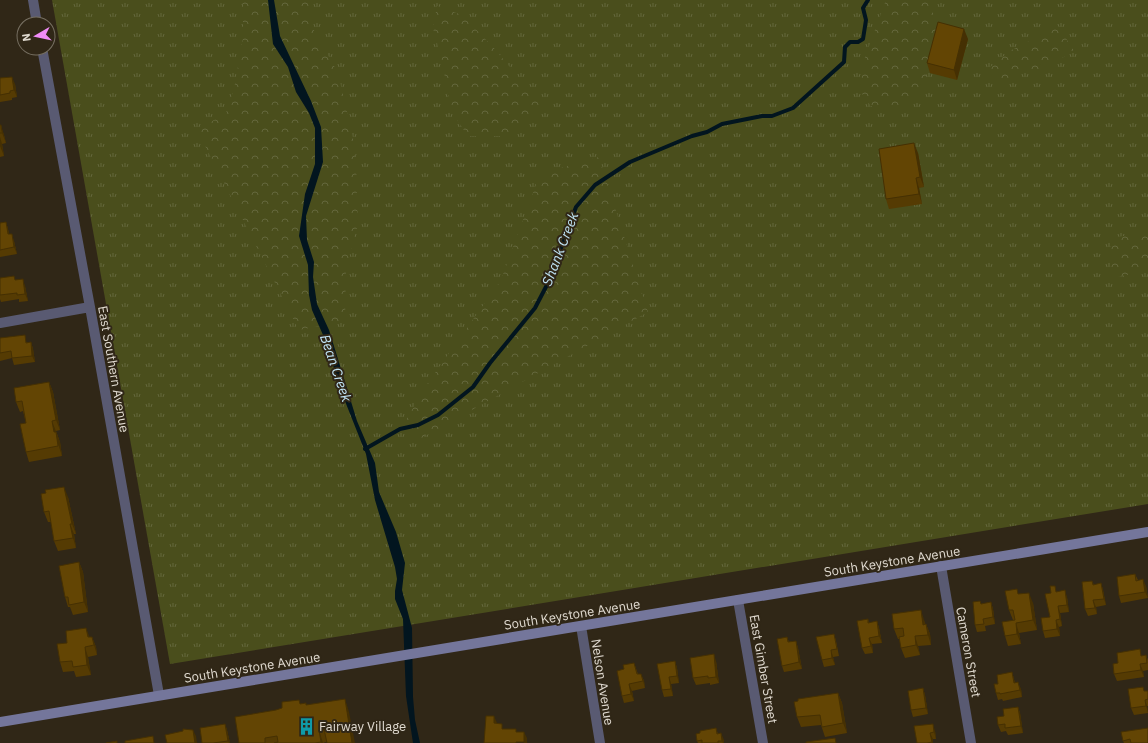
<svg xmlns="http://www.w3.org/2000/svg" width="1148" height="743" viewBox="0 0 1148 743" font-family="'IBM Plex Sans',sans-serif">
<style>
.grass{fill:url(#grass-tufts)}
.forest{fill:url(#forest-crowns)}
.water{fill:#02151f}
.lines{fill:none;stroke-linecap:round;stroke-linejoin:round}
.stream{stroke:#02151f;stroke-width:4}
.street{stroke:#595a72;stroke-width:10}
.secondary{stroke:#74769b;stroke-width:10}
.wall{fill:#553b03}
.shaded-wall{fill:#453003}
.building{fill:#634504;stroke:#453003}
.labels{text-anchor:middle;stroke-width:4;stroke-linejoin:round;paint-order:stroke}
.street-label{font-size:13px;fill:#e0dad0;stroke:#302717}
.poi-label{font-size:13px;fill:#e0dad0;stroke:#302717;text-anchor:start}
.water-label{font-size:14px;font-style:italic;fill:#c0e4f6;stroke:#302717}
</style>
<defs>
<pattern id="grass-tufts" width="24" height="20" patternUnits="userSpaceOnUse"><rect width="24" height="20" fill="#4a4e1c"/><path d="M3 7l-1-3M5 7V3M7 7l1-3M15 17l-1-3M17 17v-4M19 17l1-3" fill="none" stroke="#64673c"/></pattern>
<pattern id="forest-crowns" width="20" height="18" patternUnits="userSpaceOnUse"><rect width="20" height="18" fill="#4a4e1c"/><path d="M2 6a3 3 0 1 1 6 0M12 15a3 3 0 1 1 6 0" fill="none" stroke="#64673c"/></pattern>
</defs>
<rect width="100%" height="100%" fill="#302717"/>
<!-- grass -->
<path class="grass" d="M52 0H1148V504L170 664Z"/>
<!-- forest -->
<path class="forest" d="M239 0H308L312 27 338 73 355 147 358 224 346 268 345 321 299 330 197 130 226 113 234 89 243 38V5Z
M886 0H926L941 28 925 79 916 96 894 111 871 106 860 91 864 60Z
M437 6 462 15 493 47 540 103 525 126 503 136H468L451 111 442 61 433 28Z
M1058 26 1074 51 1046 67 1000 80 985 71 1010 51Z
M599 157 648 312 416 441 405 422 425 387 501 280 540 174Z
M1148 232V270L1110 279 1111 238Z"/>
<!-- water -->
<path class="water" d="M268 0H274L280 36 311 101 321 127 323 162 306 216 307 240 314 262 313 277 317 304 329 330 357 421 375 463 379 492 396 532 405 563 402 590 412 628 413 697 415 720 420 743H413L406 696 403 619 395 599V591L397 579 395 567 375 500 366 454 339 386 327 344 312 310 309 295 308 265 299 236 305 194 315 164V128L309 113 296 92 288 67 273 44Z"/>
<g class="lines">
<!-- stream -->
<path class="stream" d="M365 449 400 429 418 425 438 415 473 387 490 363 535 308 549 281 576 207 595 185 630 162 692 136 707 132 722 124 762 116H772L793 108 844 62 845 47 850 42H858L863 39 866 20 863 8 868 0"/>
<!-- street -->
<path class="street" d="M33 0 37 24
M42 48 90 307 159 695
M0 323 90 307
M941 566 971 743
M738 600 763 743
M581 626 600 743"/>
<!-- secondary -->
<path class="secondary" d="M0 722 1148 532"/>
</g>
<!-- wall -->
<path class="wall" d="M968 39 957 80 930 73 927 63Z
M0 78 15 84 17 97 12 98V100L0 102Z
M0 125 4 135 6 143 2 144 4 156 0 157Z
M918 153 924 187 919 188 922 204 889 209 886 199Z
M6 222 8 229 9 234 14 241 17 254 0 257V223Z
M0 278 15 280 25 286 28 301 19 302V299L1 302 0 299Z
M0 338 27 342V343L31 342 33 349 35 362 14 365 12 358 0 361Z
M49 382 53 392 60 430 56 431 60 442 62 456 29 462 26 452V423L23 411 20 412 16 402Z
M68 497 76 534H74L76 548 58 551 54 541 51 522H48L44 512Z
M79 562 83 572 88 612 73 615 70 607H68L65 597Z
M1135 574 1138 580 1146 586 1148 598 1121 603 1119 596Z
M1092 581 1094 585 1101 583 1103 590 1106 605 1096 607 1097 614 1088 616 1085 609Z
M1057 592 1067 597 1069 612 1060 613 1062 626 1059 627 1060 636 1045 638 1043 631 1050 617 1051 593Z
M1019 594 1033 603 1037 630 1019 633 1021 644 1008 646 1005 636 1013 620 1009 610Z
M991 602 993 609 995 624 985 626 986 631 977 632 975 625 981 604Z
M868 619 869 623 877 621 879 628 882 643 872 644 873 653 865 654 862 648Z
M924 620 925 624H926L930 634 931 645 918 646 920 655 905 658 901 648 900 639H898L894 629Z
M834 634 836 641 839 656 833 657 835 665 824 667 822 660Z
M92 637 96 647 97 655 88 657 91 675 76 677 74 671 63 672 60 662 67 643Z
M787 637 789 642 796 641 798 648 802 669 784 672 782 666Z
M1146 655 1148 660V670L1143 671 1144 677 1117 681 1114 674 1118 663Z
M675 661 677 668 679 683 671 684 673 696 664 697 662 690Z
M716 661 719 683 710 685V683L696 685 693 678Z
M634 663 638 674H641L644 681 645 688 632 691 634 701 624 703 622 696 624 669Z
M1012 672 1015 683 1021 689 1022 697 1003 701 1002 699 998 700 996 693 998 684Z
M923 688 925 695 928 714 913 717 911 710Z
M1145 691H1148V706H1147L1148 713 1134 715 1131 708Z
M838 693 842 703 847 733 825 737 821 725 801 727 797 717Z
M299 700 300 704 307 705 349 712 326 742 323 743H239L282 708Z
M1018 707 1020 713 1023 733 1008 735 1006 731 1001 732 998 725 1004 716Z
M225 724 227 730 230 743H202Z
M914 726 935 731 936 739H933V743H917Z
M716 728 718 734 721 733 724 743H698L697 741 700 733Z
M1148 728V743H1124L1123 741Z"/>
<!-- shaded-wall -->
<path class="shaded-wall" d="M964 29 968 39 957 80 954 70Z
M12 77 15 84 17 97 14 90Z
M1 125 4 135 6 143 2 133Z
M0 137 2 144 4 156 0 146Z
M914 143 918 153 924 187 920 177Z
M916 178 919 188 922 204 919 194Z
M6 222 8 229 10 241 8 234Z
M12 234 14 241 17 254 14 247Z
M23 279 25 286 28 301 25 294Z
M31 342 33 349 35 362 32 356Z
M49 382 53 392 60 430 56 420Z
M52 421 60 442 62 456 54 432Z
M64 487 68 497 76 534 72 524Z
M70 524 74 534 76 548 73 538Z
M79 562 83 572 88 612 84 602Z
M1143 579 1146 586 1148 598 1145 592Z
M1101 583 1103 590 1106 605 1104 599Z
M1065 590 1067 597 1069 612 1067 605Z
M1029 593 1033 603 1037 630 1033 620Z
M1093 600 1096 607 1097 614 1095 608Z
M991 602 993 609 995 624 993 617Z
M1058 606 1060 613 1062 626 1060 619Z
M921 610 924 620 927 635 923 625Z
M1056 620 1059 627 1060 636 1057 629Z
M877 621 879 628 882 643 879 636Z
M1016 623 1019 633 1021 644 1017 634Z
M926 624 930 634 931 645 928 635Z
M86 628 90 638 92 647 88 637Z
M915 636 918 646 920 655 916 645Z
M92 637 96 647 97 655 94 645Z
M869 638 872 644 873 653 871 646Z
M796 641 798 648 802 669 799 662Z
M85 647 88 657 91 675 87 665Z
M831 650 833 657 835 665 832 658Z
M714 654 716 661 719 683 716 677Z
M675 661 677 668 679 683 677 676Z
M1140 664 1143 671 1144 677 1141 670Z
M1012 672 1014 679 1016 690 1014 683Z
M641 674 644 681 645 688Z
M669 677 671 684 673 696 671 689Z
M1018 682 1021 689 1022 697 1020 690Z
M629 684 632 691 634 701 631 694Z
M923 688 925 695 928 714 926 708Z
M838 693 842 703 847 733 843 723Z
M345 699 349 712 355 743H352Z
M1145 700 1147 706 1148 712 1146 706Z
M1018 707 1020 713 1023 733 1021 726Z
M494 716 497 723V730L494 723Z
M225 724 227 730 230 743H229L228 741Z
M933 724 935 731 936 739 934 732Z
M193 730 196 736 197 743H195Z
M319 730 323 743H321V742Z
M524 732 527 738V743H524Z
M721 733 724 740V743H723L722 741Z
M930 733 933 739V743H932Z"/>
<!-- building -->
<path class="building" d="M938 22 964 29 954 70 927 63Z
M12 77 14 90 10 91V93L0 95V78Z
M0 125H1L2 133H0Z
M914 143 920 177 916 178 919 194 886 199 879 149Z
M6 222 8 234H12L14 247 0 250V223Z
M14 276 15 280 23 279 25 294 17 295V293L0 295V278Z
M25 335 26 343 31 342 32 356 12 358 11 351 0 353V338Z
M49 382 56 420 52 421 54 432H56L58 446 26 452 20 424 26 423 22 401 16 402 14 388Z
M64 487 72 524H70L73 538 54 541 49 511 44 512 41 494 46 493 45 490Z
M79 562 84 602 69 605 68 597H65L59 566Z
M1135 574 1136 581 1143 579 1145 592 1119 596 1117 577Z
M1092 581 1093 585 1101 583 1104 599 1093 600 1095 608 1085 609 1082 582Z
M1050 586H1055L1056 592 1065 590 1067 605 1058 606 1060 619 1056 620 1057 629 1043 631 1041 618 1050 617 1045 594 1051 593Z
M1017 589 1018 594 1029 593 1033 620 1016 623 1017 634 1005 636 1002 622 1015 620 1013 610H1009L1005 591Z
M980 601 981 604 991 602 993 617 983 619 984 624 975 625 973 602Z
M921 610 923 625 926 624 928 635 915 636 916 645 901 648 899 637 904 636 903 628 894 629 892 614Z
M868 619V623L877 621 879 636 869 638 871 646 862 648 857 621Z
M86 628 88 637H92L94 645 85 647 87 665 73 667 72 661 60 662 57 644 67 643 66 631Z
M834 634 837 649 831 650 832 658 822 660 816 637Z
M787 637 788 642 796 641 799 662 782 666 777 639Z
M1140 649 1141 656 1146 655 1147 663 1140 664 1141 670 1114 674 1113 664 1118 663 1117 653Z
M714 654 716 677 708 678V676L693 678 690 658Z
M675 661 677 676 669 677 671 689 662 690 657 664Z
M634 663 637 674H641L643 681 629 684 631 694 622 696 617 671 624 669 623 665Z
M1012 672 1014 683 1018 682 1020 690 1000 694V693H996L994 684H998L997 675Z
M1143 687 1144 691H1148V699L1145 700 1146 706 1131 708 1128 689Z
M923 688 926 708 911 710 908 691Z
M838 693 843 723 822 727 820 715 797 717 794 702 798 701V699Z
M345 699 352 743H327L324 729 319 730 321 742 315 743H274L278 742 277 736 265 738V743H239L235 717 276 710 282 708V702L299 700 300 704 306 703V705Z
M1018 707 1021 726 1005 728V724L998 725 997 717 1004 716 1003 709Z
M486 716H494V723L502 724V729H516V732H524V742H516V743H484Z
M225 724 228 741 213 743H202L200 728Z
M933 724 934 732 930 733 932 742 927 743H917L914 726Z
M716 728 717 734 721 733 722 741H718V743H702V740L697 741 696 734 700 733V731Z
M1148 728V743H1131L1130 739 1123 741 1121 732Z
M183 729 193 730 195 743H167L165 735 183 731Z
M153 736 154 743H125V741Z
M835 738 836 743H806V742Z
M117 741V743H106Z"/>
<!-- icons -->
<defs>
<symbol id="building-bare" viewBox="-9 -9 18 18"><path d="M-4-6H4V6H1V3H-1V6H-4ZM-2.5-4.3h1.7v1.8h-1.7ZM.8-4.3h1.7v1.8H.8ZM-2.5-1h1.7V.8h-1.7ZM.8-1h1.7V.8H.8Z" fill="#0f9aa8" stroke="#302717" stroke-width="2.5" paint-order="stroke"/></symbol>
</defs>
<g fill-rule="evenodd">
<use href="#building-bare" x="294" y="714" width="25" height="25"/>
</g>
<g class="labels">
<!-- street labels -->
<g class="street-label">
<text transform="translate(114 369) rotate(80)" y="5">East Southern Avenue</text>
<text transform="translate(892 561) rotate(-9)" y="5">South Keystone Avenue</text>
<text transform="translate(572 614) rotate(-9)" y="5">South Keystone Avenue</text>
<text transform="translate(969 652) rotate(80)" y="5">Cameron Street</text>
<text transform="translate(252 667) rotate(-9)" y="5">South Keystone Avenue</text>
<text transform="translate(764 669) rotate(80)" y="5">East Gimber Street</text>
<text transform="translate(603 682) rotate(81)" y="5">Nelson Avenue</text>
</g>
<!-- poi labels -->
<g class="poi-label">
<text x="319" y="731">Fairway Village</text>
</g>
<!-- water labels -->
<g class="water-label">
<text transform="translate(560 249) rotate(-69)" y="5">Shank Creek</text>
<text transform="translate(336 368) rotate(71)" y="5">Bean Creek</text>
</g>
</g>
<!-- north arrow -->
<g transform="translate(36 36) rotate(261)"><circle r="19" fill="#302717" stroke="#766f61"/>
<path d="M0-3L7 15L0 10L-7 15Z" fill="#f08bf6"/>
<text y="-6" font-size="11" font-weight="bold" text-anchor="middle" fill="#e0dad0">N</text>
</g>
</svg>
